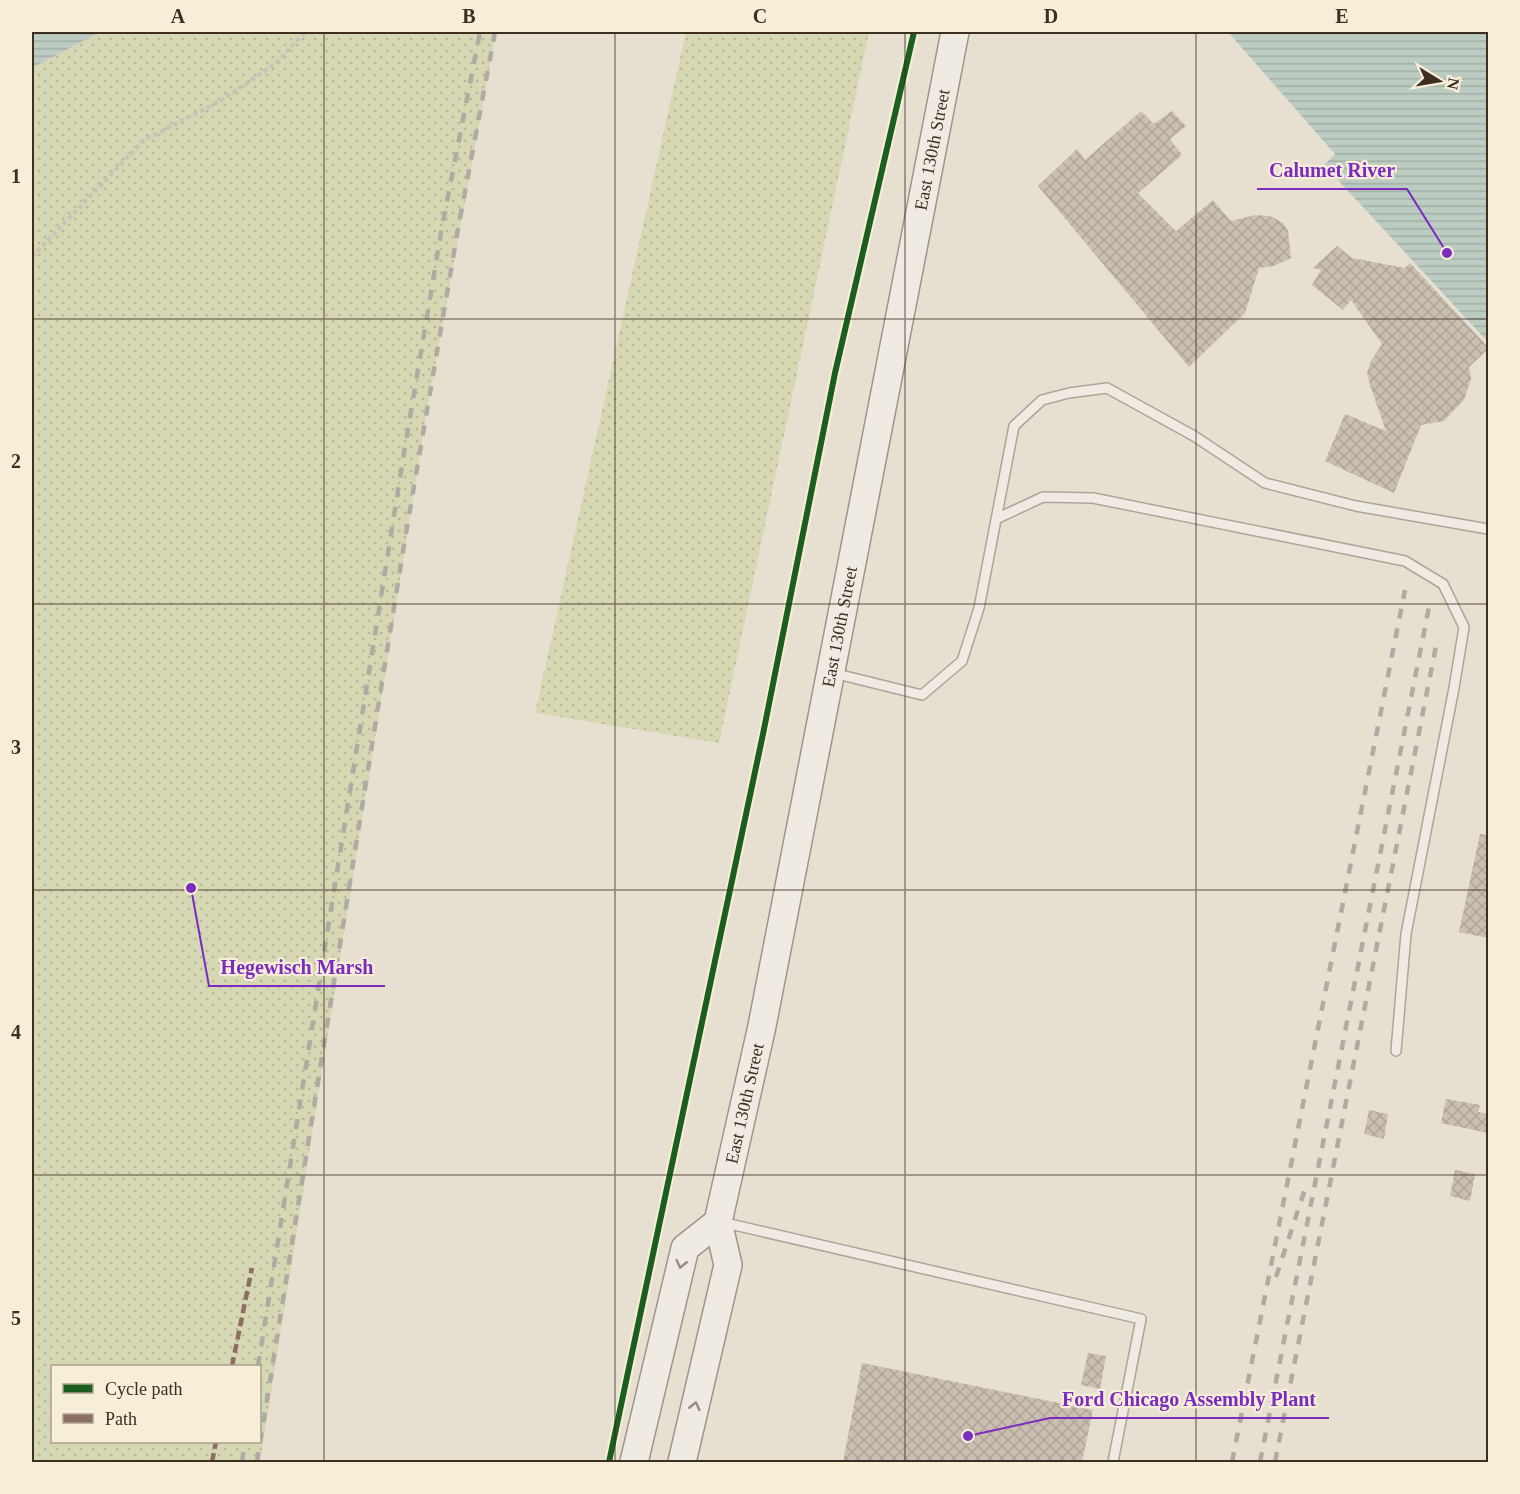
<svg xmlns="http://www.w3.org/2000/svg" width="1520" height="1494" viewBox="0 0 1520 1494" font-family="'Times New Roman',serif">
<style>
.park{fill:url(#park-dots);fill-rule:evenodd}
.water{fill:url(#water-rules)}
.building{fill:url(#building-cross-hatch)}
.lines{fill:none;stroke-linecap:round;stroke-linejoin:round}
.service-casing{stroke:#ada599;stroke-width:12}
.secondary-casing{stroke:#9c958a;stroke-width:30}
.path{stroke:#c8c2b9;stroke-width:4;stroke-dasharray:4.5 3;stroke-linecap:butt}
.service{stroke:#efebe3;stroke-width:9}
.secondary{stroke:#efebe3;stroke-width:27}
.rail{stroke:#afaaa2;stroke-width:4.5;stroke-dasharray:10 10;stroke-linecap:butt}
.quiet{stroke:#8d6e63;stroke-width:4.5;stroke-dasharray:9 4.5;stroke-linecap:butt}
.cycleway-casing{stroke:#f7eed8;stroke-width:10}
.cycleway{stroke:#1b5e20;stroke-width:6}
.oneway{stroke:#968c82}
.grid{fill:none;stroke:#3d2e20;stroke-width:1.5;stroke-opacity:0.55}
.labels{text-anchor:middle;stroke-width:4.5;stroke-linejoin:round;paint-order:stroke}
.street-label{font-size:18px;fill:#3d2e20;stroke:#f7eed8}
.leader{fill:none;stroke:#7b2cbf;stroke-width:2}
.callout-dot{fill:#7b2cbf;stroke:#f7eed8;stroke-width:2}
.callout-label{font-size:20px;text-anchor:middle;font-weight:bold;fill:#7b2cbf;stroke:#f7eed8;stroke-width:4.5;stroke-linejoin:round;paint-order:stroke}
.neatline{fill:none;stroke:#3d2e20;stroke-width:2}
.grid-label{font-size:20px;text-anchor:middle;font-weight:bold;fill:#3d2e20}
</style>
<defs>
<pattern id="park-dots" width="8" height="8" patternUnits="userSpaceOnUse" patternTransform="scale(1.5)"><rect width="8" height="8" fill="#d6d7b3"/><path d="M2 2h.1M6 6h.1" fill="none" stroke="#b9b99a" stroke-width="1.8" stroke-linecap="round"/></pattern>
<pattern id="water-rules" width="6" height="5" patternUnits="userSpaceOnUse" patternTransform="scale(1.5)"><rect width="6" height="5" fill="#bcccc2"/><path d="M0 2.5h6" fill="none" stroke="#a2b0a6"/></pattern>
<pattern id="building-cross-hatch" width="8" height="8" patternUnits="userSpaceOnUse" patternTransform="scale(1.5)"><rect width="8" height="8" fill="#cbbfb2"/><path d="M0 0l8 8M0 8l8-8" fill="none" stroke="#afa499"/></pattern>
</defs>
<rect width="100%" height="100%" fill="#e7e0d1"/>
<!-- park -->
<path class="park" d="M100 32H496L427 410 260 1462H32V68ZM52 1366H260V1442H52Z
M686 32H869L719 743 535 713Z"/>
<!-- water -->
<path class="water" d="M32 32H100L32 68Z
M1228 32H1488V342L1324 165 1335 154Z"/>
<!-- building -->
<path class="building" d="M1141 111 1154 124 1172 111 1186 126 1170 139 1182 155 1138 193 1176 231 1213 200 1231 221 1255 215 1270 216 1283 223 1288 231 1291 258 1274 266 1259 268 1245 313 1189 367 1038 186 1077 149 1085 160Z
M1337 246 1352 258 1405 268 1410 263 1488 347V349L1469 367 1471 379 1464 400 1444 421 1421 425 1394 493 1325 461 1345 414 1386 431 1370 385 1367 373 1371 361 1382 344 1351 300 1343 310 1312 285 1321 270 1313 268Z
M1480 834 1488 835V938L1459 932Z
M1446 1099 1480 1105 1478 1112 1488 1114V1133L1441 1123Z
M1369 1110 1388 1114 1384 1139 1364 1134Z
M1455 1170 1475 1174 1470 1201 1450 1196Z
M1088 1353 1106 1356 1100 1389 1081 1385Z
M862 1363 1093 1410 1082 1462H843Z"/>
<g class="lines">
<defs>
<path id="service" d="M996 519 1043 497 1093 498 1405 561 1443 584 1464 627 1454 688 1406 934 1396 1051
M833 673 922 695 962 661 979 608 1014 426 1042 400 1069 393 1107 388 1194 436 1265 483 1356 506 1488 529
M721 1222 1141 1319 1113 1462"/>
<g id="secondary">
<path d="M634 1462 685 1248 718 1222"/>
<path id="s1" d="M682 1462 728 1265 718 1222 762 1026 955 32"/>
</g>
</defs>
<!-- service casing -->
<use href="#service" class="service-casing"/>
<!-- secondary casing -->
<use href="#secondary" class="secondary-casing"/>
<!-- path -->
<path class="path" d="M32 257 144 140 222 100 276 63 305 32"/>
<!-- service -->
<use href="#service" class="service"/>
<!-- secondary -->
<use href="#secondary" class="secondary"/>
<!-- rail -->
<path class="rail" d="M1276 1277 1307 1183
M258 1366 404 453 442 227 480 32
M242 1462 245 1442
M257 1462 405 539 458 229 495 32
M1232 1462 1405 590
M1260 1462 1429 607
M1275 1462 1436 646"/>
<!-- quiet -->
<path class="quiet" d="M232 1366 252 1268
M212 1462 216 1442"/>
<defs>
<path id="cycleway" d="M609 1462 763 734 835 373 914 32"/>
</defs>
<!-- cycleway casing -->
<use href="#cycleway" class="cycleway-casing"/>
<!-- cycleway -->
<use href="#cycleway" class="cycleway"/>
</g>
<!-- one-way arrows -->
<defs><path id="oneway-chevron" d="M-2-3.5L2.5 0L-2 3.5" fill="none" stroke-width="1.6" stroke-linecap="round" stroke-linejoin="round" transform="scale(1.5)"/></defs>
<g class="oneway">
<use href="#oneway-chevron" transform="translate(681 1264) rotate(103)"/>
<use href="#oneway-chevron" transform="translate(695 1406) rotate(-77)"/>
</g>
<!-- grid -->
<path class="grid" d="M324 32V1462M615 32V1462M905 32V1462M1196 32V1462M32 319H1488M32 604H1488M32 890H1488M32 1175H1488"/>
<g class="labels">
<!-- street labels -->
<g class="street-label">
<text dy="6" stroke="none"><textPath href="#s1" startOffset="1340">East 130th Street</textPath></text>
<text dy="6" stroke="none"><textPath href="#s1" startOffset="854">East 130th Street</textPath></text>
<text dy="6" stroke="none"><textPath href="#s1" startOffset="368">East 130th Street</textPath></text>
</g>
</g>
<!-- callouts -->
<path class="leader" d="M1447 253L1407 189H1257M191 888L209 986H385M968 1436L1050 1418H1329"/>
<g class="callout-dot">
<circle cx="1447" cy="253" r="6"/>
<circle cx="191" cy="888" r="6"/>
<circle cx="968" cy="1436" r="6"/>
</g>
<g class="callout-label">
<text x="1332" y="177">Calumet River</text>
<text x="297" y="974">Hegewisch Marsh</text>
<text x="1189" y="1406">Ford Chicago Assembly Plant</text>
</g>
<!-- border -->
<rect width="1520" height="1494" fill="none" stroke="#f7eed8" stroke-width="66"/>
<!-- legend -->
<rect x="51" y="1365" width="210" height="78" fill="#f7eed8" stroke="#ada18e" stroke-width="1.5"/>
<rect x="63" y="1384" width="30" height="9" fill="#1b5e20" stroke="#ada18e" stroke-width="1.5"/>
<text x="105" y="1395" font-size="18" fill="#3d2e20">Cycle path</text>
<rect x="63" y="1414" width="30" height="9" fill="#8d6e63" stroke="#ada18e" stroke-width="1.5"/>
<text x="105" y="1425" font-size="18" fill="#3d2e20">Path</text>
<!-- north arrow -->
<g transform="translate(1439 81) rotate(101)" stroke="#f7eed8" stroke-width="4.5" paint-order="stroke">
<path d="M0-4.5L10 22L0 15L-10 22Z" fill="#3d2e20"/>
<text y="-9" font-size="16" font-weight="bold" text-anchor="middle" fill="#3d2e20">N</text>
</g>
<rect x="33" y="33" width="1454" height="1428" class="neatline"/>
<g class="grid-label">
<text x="178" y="23">A</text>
<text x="469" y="23">B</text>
<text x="760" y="23">C</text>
<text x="1051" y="23">D</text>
<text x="1342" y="23">E</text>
<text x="16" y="183">1</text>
<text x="16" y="468">2</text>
<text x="16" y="754">3</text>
<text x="16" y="1039">4</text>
<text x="16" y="1325">5</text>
</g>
</svg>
